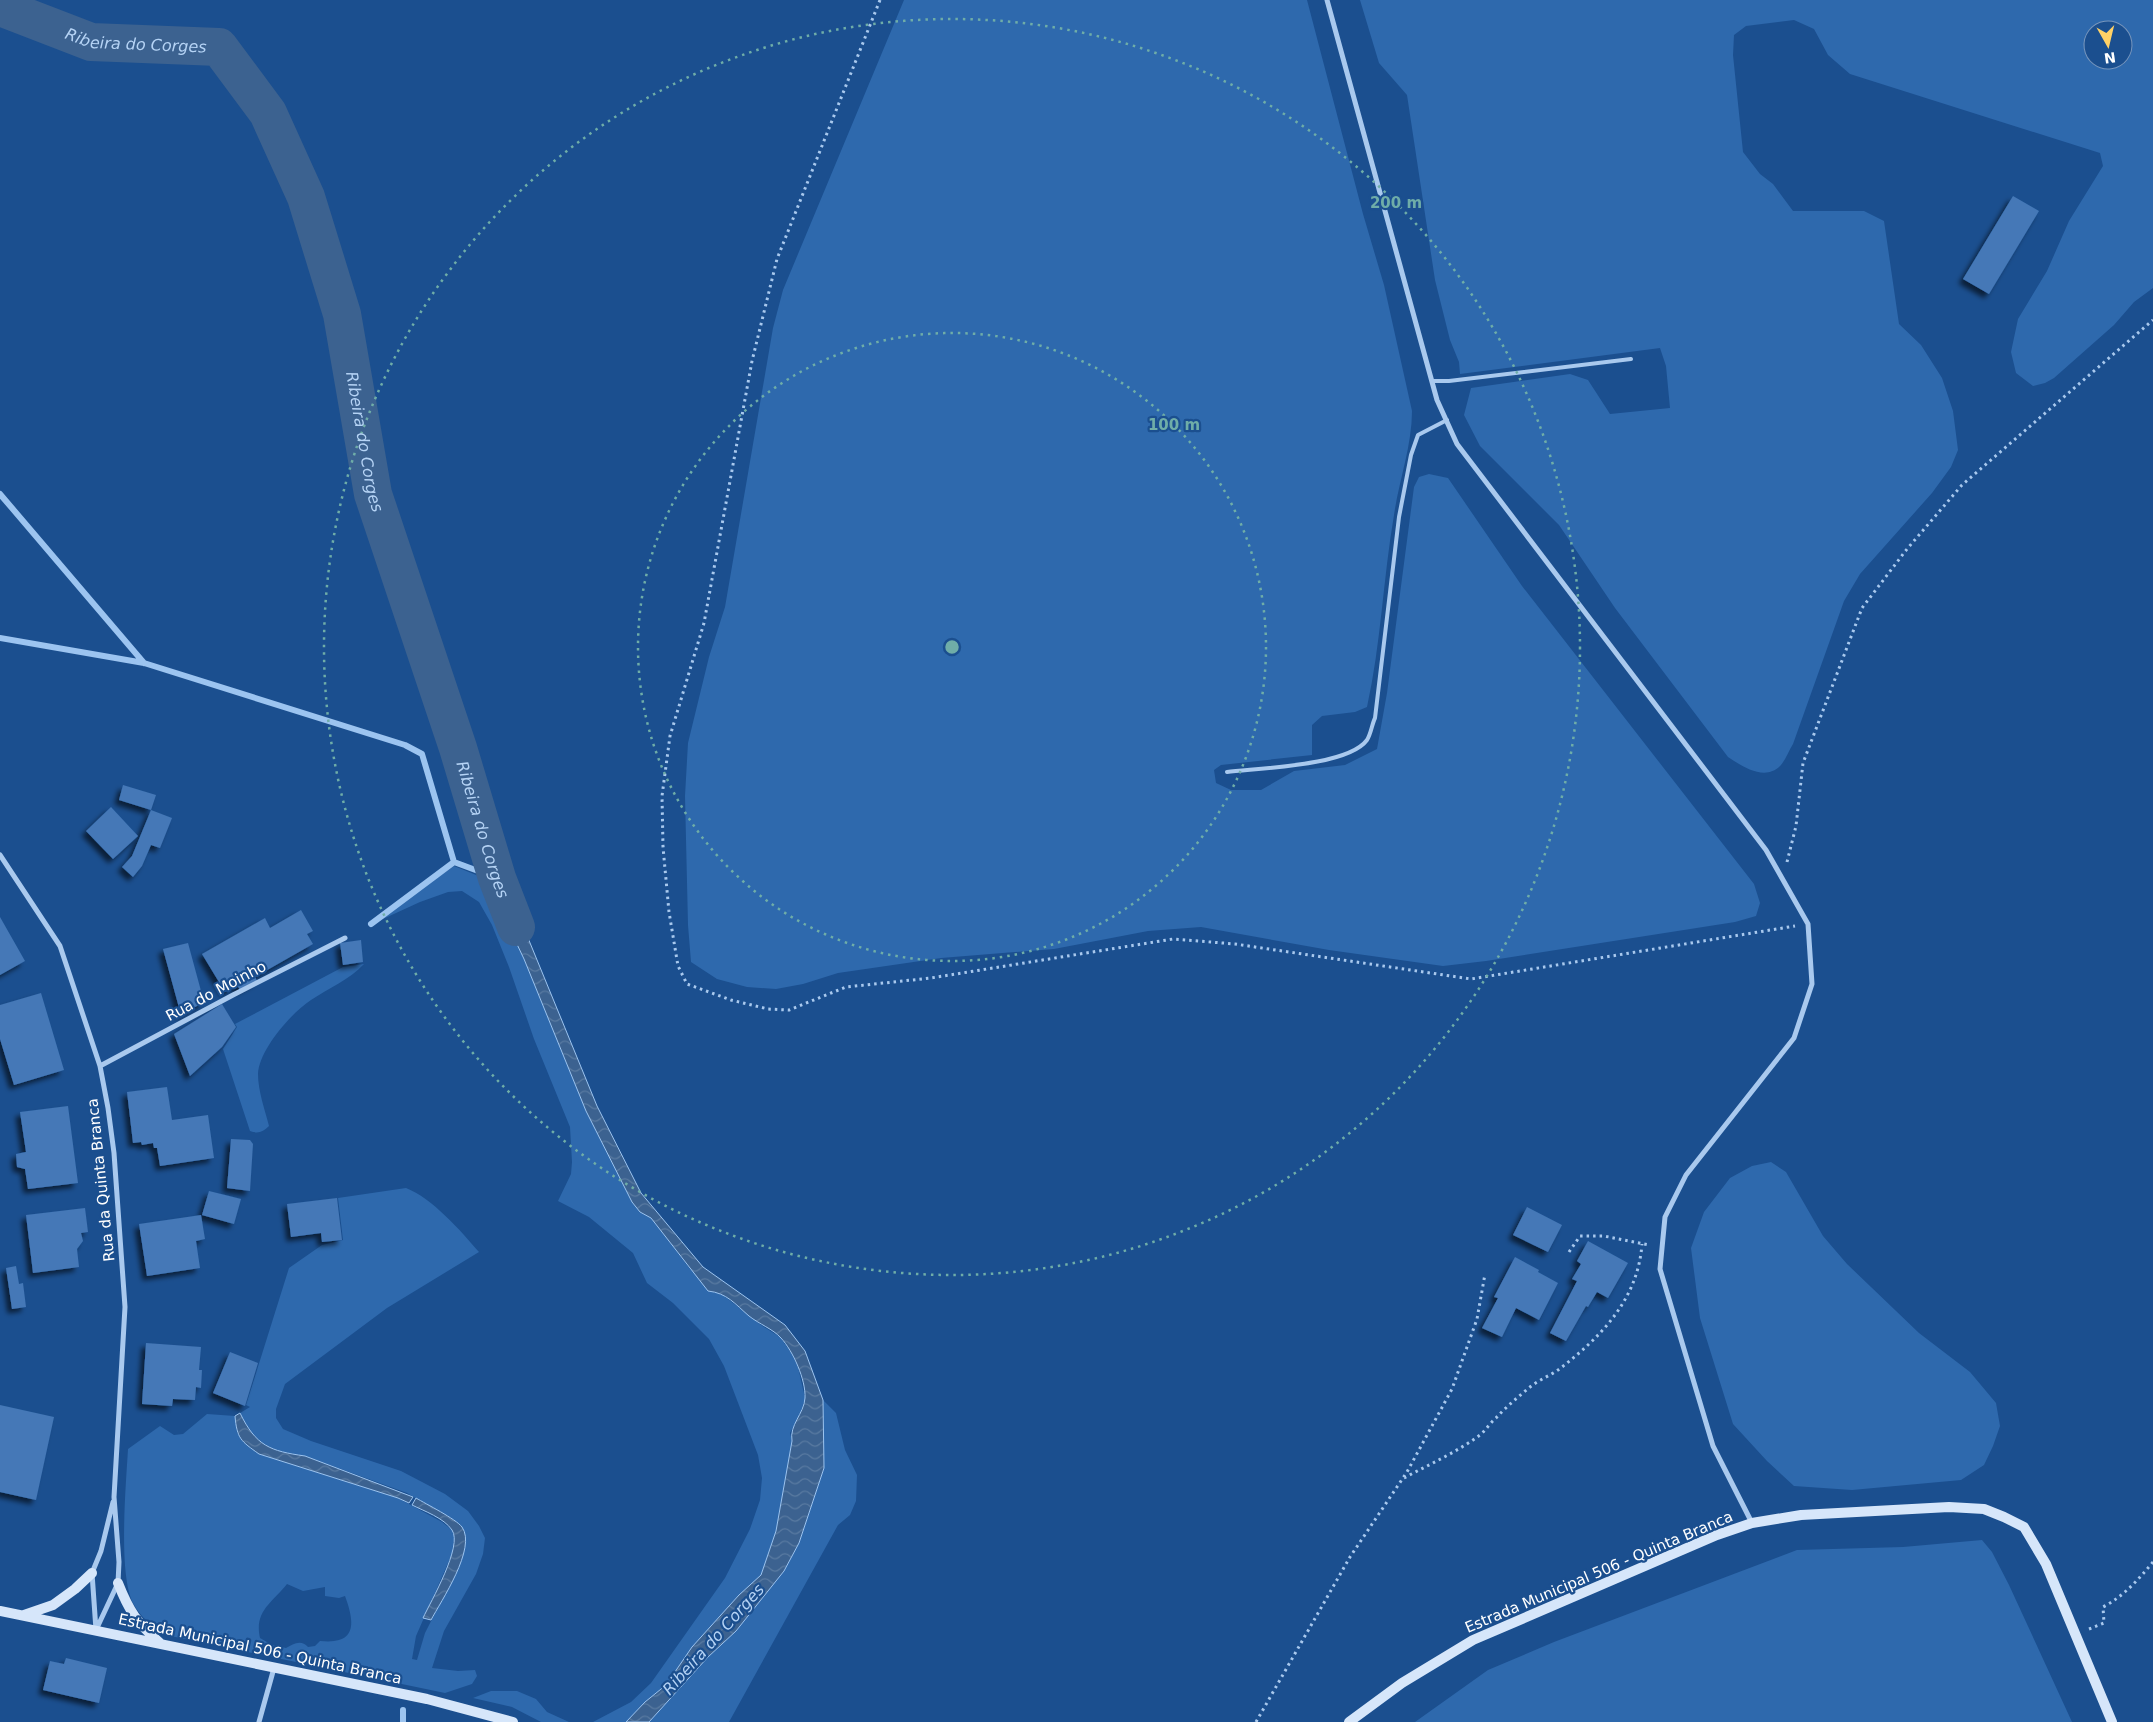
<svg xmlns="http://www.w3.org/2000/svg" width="2153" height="1722" viewBox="0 0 2153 1722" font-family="'DejaVu Sans',sans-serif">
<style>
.green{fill:#2e69ad;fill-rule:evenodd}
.water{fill:url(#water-waves);stroke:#9cc4f0}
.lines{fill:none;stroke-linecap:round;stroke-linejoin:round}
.stream{stroke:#9cc4f0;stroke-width:6}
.river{stroke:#3c6290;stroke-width:38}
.building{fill:#4478b7;filter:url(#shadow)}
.path{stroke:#a9c9ee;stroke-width:3;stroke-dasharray:2.5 4;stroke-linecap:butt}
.lane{stroke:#a9c9ee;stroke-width:4}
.street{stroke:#a9c9ee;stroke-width:5}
.secondary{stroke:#d6e6fa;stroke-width:10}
.ring{fill:none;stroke:#6fada8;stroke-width:2.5;stroke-dasharray:2.5 5}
.labels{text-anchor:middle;stroke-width:4.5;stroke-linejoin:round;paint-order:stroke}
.street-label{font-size:15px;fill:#fff;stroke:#1b4f8f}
.water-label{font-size:16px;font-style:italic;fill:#b5d3f5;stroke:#1b4f8f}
.centre{fill:#6fada8;stroke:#1b4f8f;stroke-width:2.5}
.ring-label{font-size:15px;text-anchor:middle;font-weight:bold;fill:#6fada8;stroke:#1b4f8f;stroke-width:4.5;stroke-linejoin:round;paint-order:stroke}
</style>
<defs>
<pattern id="water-waves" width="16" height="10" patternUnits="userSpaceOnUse" patternTransform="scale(1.25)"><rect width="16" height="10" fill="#3c6290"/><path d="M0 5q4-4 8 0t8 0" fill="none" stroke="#597aa1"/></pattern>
<filter id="shadow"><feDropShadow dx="-4.5" dy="4.5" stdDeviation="2.5" flood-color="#0009"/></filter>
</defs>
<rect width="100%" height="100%" fill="#1b4f8f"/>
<!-- green -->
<path class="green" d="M904 0H1307L1363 214 1384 285 1412 411C1412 446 1399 480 1394 515 1383 579 1381 644 1367 707L1355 712 1322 716 1312 725V755L1221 765 1214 770 1216 783 1231 790H1261L1294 771 1345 765 1377 749 1387 693 1414 487 1419 477 1429 474 1448 478 1522 586 1754 884 1760 903 1756 916 1735 922 1486 961 1443 966 1329 950 1201 927 1148 931 1054 949 941 958 838 973 803 984 776 989 747 987 717 979 691 962 688 925 685 796 688 743 709 657 725 607 773 328 783 290Z
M1360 0H2153V288L2134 302 2114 325 2054 378 2045 383 2033 386 2016 373 2011 352 2018 319 2047 271 2069 221 2103 166 2100 153 1850 74 1828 55 1814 29 1794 20 1746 26 1734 35 1733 55 1743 152 1760 174 1773 184 1793 211H1864L1884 221 1899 324 1921 345 1942 378 1953 411 1958 450 1951 467 1932 493 1860 574 1844 601 1793 744C1789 750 1786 759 1781 765 1766 782 1743 767 1728 757L1615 608 1559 525 1480 446 1464 415 1471 388 1570 374 1588 380 1610 414 1670 408 1666 366 1660 348 1460 374 1459 362 1450 340 1435 280 1407 95 1379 63ZM2093 30H2123V60H2093Z
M454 866 486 879 524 959 586 1111 632 1202 640 1212 651 1218 690 1269 761 1325 780 1337 790 1351 798 1367 805 1398 800 1414 790 1433 792 1441 776 1531 761 1575 739 1595 692 1647 666 1685 645 1702 626 1722H593L631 1702 651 1683 725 1578 750 1529 760 1500 762 1478 758 1455 724 1366 709 1339 673 1303 647 1283 633 1253 589 1217 558 1201 571 1174 572 1162 570 1127 534 1039 509 967 492 925 479 902 462 891 448 892 420 902 372 924Z
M364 964C349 980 329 988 311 1000 291 1013 259 1050 258 1074 258 1091 265 1110 269 1126 263 1132 258 1134 250 1131L223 1049 237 1027 235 1024 343 967Z
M1771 1162 1786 1172 1823 1236 1847 1264 1919 1333 1970 1372 1996 1403 2000 1426 1993 1446 1984 1465 1961 1480 1852 1490 1794 1486 1767 1461 1733 1424 1700 1318 1691 1248 1704 1212 1730 1178 1752 1166Z
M406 1188C432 1198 461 1231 479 1252L387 1308 285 1384 276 1409V1418L283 1429 311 1441 401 1471 445 1494 468 1511 479 1526 485 1538 483 1554 476 1574 444 1631 432 1668 458 1671 475 1670 477 1676 472 1684 445 1693 166 1635C153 1627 140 1617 133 1603 118 1573 126 1485 128 1449L160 1426 174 1435 183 1434 207 1414 235 1416 237 1433 259 1454 398 1498 442 1522 452 1530 454 1537 452 1554 416 1636 412 1659 417 1660 425 1633 461 1562V1526L407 1493 305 1456C270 1451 256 1446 240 1413L250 1407 246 1405 289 1268 322 1245 343 1240 338 1198ZM287 1584 303 1591 325 1587V1596L339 1598 345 1596C355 1623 357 1645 320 1641L315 1646 308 1647C301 1639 293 1644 286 1648L272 1645 260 1638C254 1611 272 1603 287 1584Z
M823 1400 836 1413 845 1450 857 1475 856 1501 850 1515 838 1525 729 1722H649L708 1657 736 1631 784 1571 799 1543 824 1468Z
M1982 1540 1992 1552 2009 1585 2072 1722H1415L1488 1670 1554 1642 1797 1550 1903 1547Z
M491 1691H517L536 1699 547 1712 569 1722H541L512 1707 473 1698Z"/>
<!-- water -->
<path class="water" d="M486 879 505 882 597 1106 641 1193 703 1267 785 1325 805 1351 823 1400 824 1468 799 1543 784 1571 736 1631 708 1657 649 1722H626L645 1702 666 1685 692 1647 739 1595 761 1575 776 1531 792 1441C789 1425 804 1414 805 1398 806 1380 793 1351 781 1338 773 1329 759 1324 749 1316 735 1304 727 1293 708 1291L651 1218 640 1212 632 1202 586 1111 524 959Z
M240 1413C256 1446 270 1451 305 1456L413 1497 409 1503 398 1498 259 1454C241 1441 237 1439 235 1416Z
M416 1498C426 1504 456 1519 462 1527 477 1548 441 1601 431 1620L423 1618C431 1601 463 1546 452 1530 444 1518 424 1511 412 1505Z"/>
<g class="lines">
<!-- stream -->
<path class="stream" d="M0 494 144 663
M0 638 144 663 405 745 422 754 454 862
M454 862 497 878
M371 924 454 862
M403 1710V1722"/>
<!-- river -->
<path class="river" id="s1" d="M0 7 91 42 219 47 268 113 306 197 342 314 373 494 458 748 497 878 516 927"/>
</g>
<!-- building -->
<path class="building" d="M2013 196 2039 211 1989 294 1963 279Z
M123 785 156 795 151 810 119 800Z
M111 807 138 836 113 859 86 831Z
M151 810 172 818 160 848 151 845 142 866 133 877 122 867 132 856Z
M301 910 313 931 307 934 313 944 255 977 257 981 240 990 237 985 225 992 202 954 265 918 270 928Z
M0 917 25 961 0 975Z
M361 940 363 962 343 965 340 943Z
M188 943 204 1002 181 1015 163 949Z
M41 993 64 1070 14 1085 0 1039V1005Z
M222 1004 236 1027 222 1047 190 1076 174 1034Z
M167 1087 172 1120 208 1115 214 1158 160 1166 157 1148H154L153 1143 142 1145 141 1142 133 1143 127 1092Z
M68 1106 78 1183 28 1189 25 1169 17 1167 16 1154 26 1152 20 1112Z
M231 1139 250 1140 253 1144 250 1191 227 1188Z
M209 1191 241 1199 234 1224 202 1215Z
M337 1198 342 1240 322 1242 321 1233 291 1237 287 1204Z
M1527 1207 1562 1225 1548 1252 1513 1235Z
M85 1208 88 1232 81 1233 83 1241 77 1249 79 1267 33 1273 26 1215Z
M201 1215 205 1239 196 1241 200 1268 147 1276 139 1224Z
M1588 1241 1628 1263 1608 1298 1597 1292 1588 1307 1586 1306 1566 1341 1550 1333 1577 1281 1572 1279 1581 1264 1577 1261Z
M1515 1257 1539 1270 1538 1272 1558 1283 1539 1320 1516 1308 1502 1337 1482 1328 1498 1298 1494 1297Z
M16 1266 19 1284 23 1283 26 1307 12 1309 6 1268Z
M146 1343 201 1347 199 1370H202L201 1388 196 1387 195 1400 173 1399 172 1406 142 1404Z
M230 1352 258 1363 245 1406 213 1393Z
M0 1405 54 1417 36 1500 0 1492Z
M66 1658 107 1668 99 1703 43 1690 50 1661 64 1664Z"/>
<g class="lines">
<!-- path -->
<path class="path" d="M880 0 777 259 752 361 704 623 670 736 662 796 663 847 669 912 678 966 687 984 731 1000 768 1009 789 1010 846 987 931 978 1173 939 1235 944 1471 979 1795 926
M1787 862 1796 826 1803 763 1862 608 1907 549 1962 485 2153 320
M1569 1252 1580 1236H1604L1649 1245
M1404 1478C1430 1464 1457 1452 1480 1435 1486 1430 1490 1423 1496 1418 1506 1407 1518 1397 1530 1387 1540 1379 1552 1375 1562 1367 1603 1335 1638 1298 1642 1244
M2089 1629 2104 1623 2103 1607C2124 1596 2138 1580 2153 1562
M1256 1722 1350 1557 1407 1472 1452 1389 1477 1319 1485 1274"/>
<!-- lane -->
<path class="lane" d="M1432 381H1449L1631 359
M1227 772C1259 768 1348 766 1367 740 1371 734 1372 724 1375 718L1399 517 1411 455 1418 435 1447 420"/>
<!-- street -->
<path class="street" d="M1327 0 1437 400 1457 444 1766 850 1808 924 1812 984 1794 1038 1686 1175 1665 1217 1660 1269 1713 1446 1752 1523
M0 855 60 946 100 1066 108 1108 114 1153 125 1307 114 1497 119 1562 118 1583 96 1630
M100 1066 233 995 345 938
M96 1630 92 1573 101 1551 113 1502
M259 1722 274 1668"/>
<!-- secondary -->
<path class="secondary" d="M118 1583C129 1611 137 1623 160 1643
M0 1611 427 1699 513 1722
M24 1615 53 1605 75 1589 92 1573
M1349 1722 1402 1683 1473 1640 1717 1535 1752 1523 1801 1515 1949 1507 1984 1509 2004 1517 2024 1527 2046 1564 2112 1722"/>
</g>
<!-- distance rings -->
<g class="ring">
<circle cx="952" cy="647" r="314"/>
<circle cx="952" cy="647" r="628"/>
</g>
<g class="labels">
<!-- street labels -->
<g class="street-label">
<text transform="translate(216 991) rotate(-28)" y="5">Rua do Moinho</text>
<text transform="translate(101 1180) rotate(-96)" y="5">Rua da Quinta Branca</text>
<text transform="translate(1599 1572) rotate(-23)" y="5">Estrada Municipal 506 - Quinta Branca</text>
<text transform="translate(260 1649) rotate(12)" y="5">Estrada Municipal 506 - Quinta Branca</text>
</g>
<!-- water labels -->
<g class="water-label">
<text dy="6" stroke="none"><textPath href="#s1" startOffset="142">Ribeira do Corges</textPath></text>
<text dy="6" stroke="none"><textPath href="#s1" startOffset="652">Ribeira do Corges</textPath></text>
<text dy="6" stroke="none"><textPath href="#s1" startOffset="1058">Ribeira do Corges</textPath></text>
<text transform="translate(713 1639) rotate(-48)" y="6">Ribeira do Corges</text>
</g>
</g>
<circle cx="952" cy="647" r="8" class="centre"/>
<g class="ring-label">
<text x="1396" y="208">200 m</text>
<text x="1174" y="430">100 m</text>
</g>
<!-- north arrow -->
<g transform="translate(2108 45) rotate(172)"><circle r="24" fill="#1b4f8f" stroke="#7695bc"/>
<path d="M0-4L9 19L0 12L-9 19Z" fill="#ffd166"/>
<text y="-8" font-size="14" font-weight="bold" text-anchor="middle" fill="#ffffff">N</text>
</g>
</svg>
